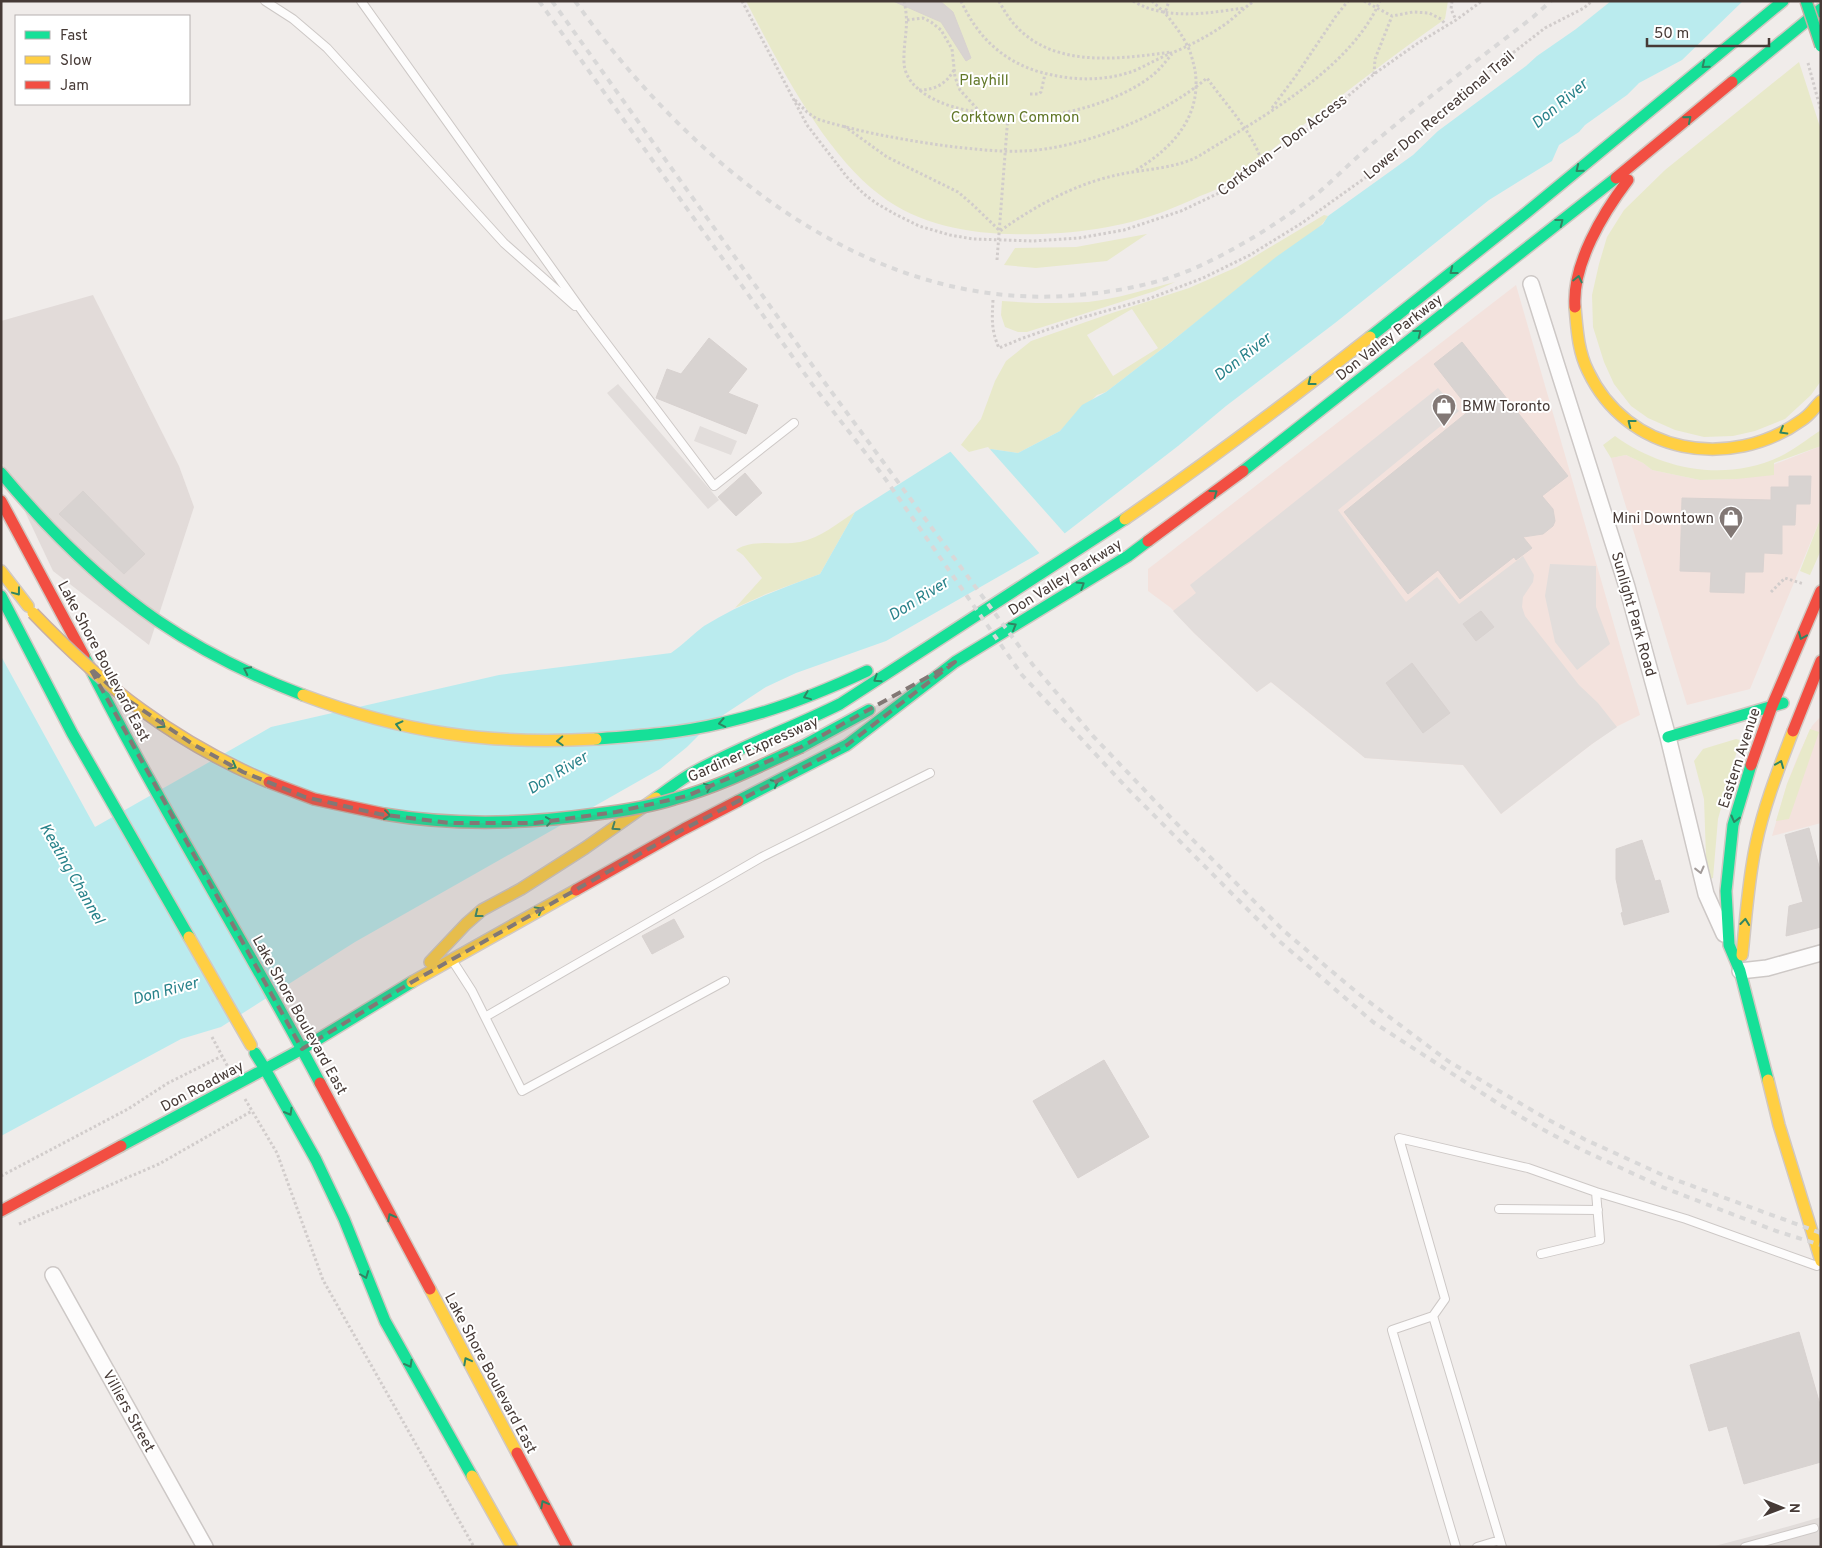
<svg xmlns="http://www.w3.org/2000/svg" width="1822" height="1548" viewBox="0 0 1822 1548" font-family="Overpass,sans-serif">
<style>
.commercial{fill:#f3e2dd}
.industrial{fill:#e2dbd9}
.green{fill:#e8e9ca;fill-rule:evenodd}
.parking{fill:#e2dddb}
.water{fill:#baebee}
.pier{fill:#f0ecea}
.building{fill:#d8d3d1;stroke:#d8d2d0}
.lines{fill:none;stroke-linecap:round;stroke-linejoin:round}
.lane-casing{stroke:#cdc8c6;stroke-width:10}
.street-casing{stroke:#cdc8c6;stroke-width:18}
.fast-casing{stroke:#d1c8c2;stroke-width:14}
.slow-casing{stroke:#d1c8c2;stroke-width:14}
.jam-casing{stroke:#d1c8c2;stroke-width:14}
.path{stroke:#d1cccb;stroke-width:3;stroke-dasharray:2.5 2.5;stroke-linecap:butt}
.lane{stroke:#fdfcfc;stroke-width:8}
.street{stroke:#fdfcfc;stroke-width:15}
.fast{stroke:#16e098;stroke-width:11}
.slow{stroke:#ffcf43;stroke-width:11}
.jam{stroke:#f24e42;stroke-width:11}
.rail{stroke:#d9d8d8;stroke-width:4;stroke-dasharray:6 6;stroke-linecap:butt}
.fast-bridge-casing{stroke:#c8afa5;stroke-width:14;stroke-linecap:butt}
.slow-bridge-casing{stroke:#c8afa5;stroke-width:14;stroke-linecap:butt}
.jam-bridge-casing{stroke:#c8afa5;stroke-width:14;stroke-linecap:butt}
.path-bridge{stroke:#d1cccb;stroke-width:3;stroke-dasharray:2.5 2.5;stroke-linecap:butt}
.fast-bridge{stroke:#16e098;stroke-width:11}
.slow-bridge{stroke:#ffcf43;stroke-width:11}
.jam-bridge{stroke:#f24e42;stroke-width:11}
.oneway{stroke:#308562}
.oneway2{stroke:#a29b99}
.marked{fill:#827875;fill-opacity:0.2;stroke:#827875;stroke-width:4;stroke-dasharray:10 6;stroke-linejoin:round}
.labels{text-anchor:middle;stroke-width:4;stroke-linejoin:round;paint-order:stroke}
.park-label{font-size:15px;fill:#627829;stroke:#fff}
.street-label{font-size:15px;fill:#463a36;stroke:#fff}
.poi-label{font-size:15px;fill:#463a36;stroke:#fff;text-anchor:start}
.water-label{font-size:16px;font-style:italic;fill:#28828a;stroke:#fff}
</style>
<rect width="100%" height="100%" fill="#f0ecea"/>
<!-- commercial -->
<path class="commercial" d="M1516 285 1640 715 1616 727 1592 744 1501 814 1463 765 1365 758 1271 682 1257 692 1194 633 1171 608 1148 591V569Z
M1821 446V517L1750 689 1687 705 1611 458 1626 455 1643 463 1652 470 1700 480 1737 479Z
M1821 716V823L1772 836 1787 784 1798 756 1812 726Z"/>
<!-- industrial -->
<path class="industrial" d="M93 295 179 466 194 507 149 645 53 571 1 461V321Z"/>
<!-- green -->
<path class="green" d="M746 1H1448L1445 19C1393 55 1344 94 1294 132 1271 150 1248 170 1224 185 1216 190 1208 193 1200 196 1152 219 1113 229 1061 233 1000 237 930 234 880 195 824 153 778 63 746 1Z
M1799 62 1821 130V381L1811 395 1785 419 1755 431 1733 436 1704 437 1675 430 1648 418 1631 406 1614 384 1604 362 1593 327 1592 295 1599 264 1607 237 1624 210 1665 170Z
M1324 215 1328 216C1317 235 1292 245 1275 259 1219 304 1163 349 1106 392L1097 395 1060 431 1018 453 991 449 969 455 960 446 981 419 995 381 1006 361 1031 341 1106 315 1189 288 1237 267ZM1132 309 1158 348 1113 376 1087 335Z
M1147 234 1107 261 1036 268 1004 265 1015 248 1076 247Z
M1175 282 1155 291 1027 332H1018L1005 327 1001 315 1002 301C1031 303 1059 304 1088 302 1117 299 1147 289 1175 282Z
M1821 430V446L1774 463V475L1737 479 1700 480 1652 470 1643 463 1626 455 1611 458 1603 445 1615 436C1662 470 1725 482 1779 457 1794 450 1807 439 1821 430Z
M855 512 820 574 766 594 735 608 762 578 743 555 736 550C754 538 780 546 800 542 820 538 838 523 855 512Z
M1821 517V550L1810 575 1800 571Z
M1810 729 1819 732 1789 819 1776 821 1787 784Z
M1736 739 1740 740 1718 819 1713 878 1710 879 1706 857 1704 799 1694 761 1703 749Z"/>
<!-- parking -->
<path class="parking" d="M618 384 719 500 708 509 607 393Z
M1438 388 1459 411 1338 510 1406 602 1437 577 1459 604 1523 556 1534 575 1533 582 1523 597 1522 607 1525 616 1579 685 1598 703 1617 727 1592 744 1501 814 1463 765 1365 758 1271 682 1257 692 1194 633 1173 611 1196 593 1190 585Z
M700 426 737 441 731 455 694 441Z
M1550 564 1596 566V607L1610 644 1577 670 1555 642 1545 596Z
M1821 1517V1547H1711L1790 1526Z"/>
<!-- water -->
<path class="water" d="M1611 1H1743L1682 60 1639 83 1627 95 1585 125 1579 132 1559 145 1552 161 1489 200 1335 323 1226 406 1178 446 1038 554 886 641 796 673 766 687 711 723 687 747 660 769 355 942 221 1027 181 1039 1 1136V656L95 827 271 727 499 675 671 653C683 645 693 634 704 626 741 603 780 589 820 574L855 512 953 450 969 455 991 449 1018 453 1060 431 1082 405 1106 392 1171 342 1276 257 1323 224 1328 216 1413 155 1438 131 1526 66 1537 56 1576 29Z"/>
<!-- pier -->
<path class="pier" d="M960 444 969 452 988 447 1067 536 1041 555 949 450Z"/>
<!-- building -->
<path class="building" d="M893 1H940L953 12 971 58 966 61 941 22Z
M709 338 747 369 728 393 758 405 746 434 656 398 667 369 681 374Z
M1462 342 1568 476 1542 496 1553 509 1555 521 1553 526 1543 534 1523 537 1532 548 1516 560 1514 557 1460 599 1438 570 1408 594 1344 512 1470 410 1434 364Z
M745 473 762 493 736 516 718 497Z
M1789 476H1811L1810 504H1796L1795 525H1782V554L1764 553 1763 572H1745L1744 593 1710 592 1711 572 1680 571 1682 498 1771 500V487H1789Z
M83 491 145 554 124 574 59 514Z
M1481 611 1494 627 1476 641 1463 624Z
M1412 663 1450 713 1423 733 1386 683Z
M1809 828 1821 874V927L1786 936 1789 906 1803 902 1785 835Z
M1642 840 1655 881 1660 880 1669 912 1624 925 1621 913 1623 912 1616 879V849Z
M674 919 684 937 652 954 642 936Z
M1104 1060 1149 1137 1078 1178 1033 1101Z
M1799 1332 1821 1408V1462L1744 1484 1727 1426 1709 1431 1690 1365Z"/>
<g class="lines">
<defs>
<path id="lane" d="M265 1 293 19 327 48 504 243 575 306
M361 1 585 315 714 486 794 423
M454 963 472 991 522 1091 725 981
M485 1017 762 857 930 773
M1596 1192 1686 1219 1817 1266
M1499 1209 1598 1210
M1433 1316 1445 1299 1399 1138 1528 1168 1596 1192 1600 1240 1541 1254
M1456 1547 1392 1330 1433 1316 1502 1547
M1477 1547 1500 1540
M1745 1547 1814 1528"/>
<path id="street" d="M1531 284 1627 587 1668 737 1706 894 1724 934
M1740 971 1767 968 1821 953
M53 1275 205 1547"/>
<path id="fast" d="M1732 82 1821 9
M1370 337 1526 213 1783 1
M1243 471 1616 178
M1 473C46 527 100 581 158 621 202 651 253 676 303 695
M1 596 72 733 189 937
M84 656C156 801 244 939 320 1083
M1668 737 1783 703
M596 739C638 736 681 733 722 723 773 712 820 693 867 671
M801 747 869 710
M1751 765 1733 825 1726 891 1729 945 1740 971 1768 1080
M656 798C669 789 681 779 694 772 741 746 792 728 840 704L1125 519
M738 801 847 745 955 662 1128 556 1148 541
M255 1053 265 1069 302 1049 412 982
M265 1069 316 1160 344 1219 385 1321 472 1476
M121 1146 265 1069"/>
<path id="slow" d="M1575 307C1577 329 1578 351 1588 371 1627 454 1730 472 1802 420 1810 415 1815 407 1821 401
M1125 519C1209 461 1290 400 1370 337
M1 571 28 606
M303 695C404 733 489 745 596 739
M189 937 251 1045
M1742 955C1746 918 1748 881 1756 844 1764 805 1779 768 1793 731
M430 962 466 924 482 910 521 889 585 848 656 798
M412 982 576 890
M1768 1080 1779 1125 1821 1261
M430 1289 517 1453
M472 1476 512 1547"/>
<path id="jam" d="M1616 178 1732 82
M1575 307C1572 264 1603 213 1628 180
M1 501 84 656
M1148 541 1243 471
M1793 731 1821 661
M1751 765 1772 706 1821 591
M576 890 684 829 738 801
M320 1083 430 1289
M1 1211 121 1146
M517 1453 567 1547"/>
</defs>
<!-- lane casing -->
<use href="#lane" class="lane-casing"/>
<!-- street casing -->
<use href="#street" class="street-casing"/>
<!-- fast casing -->
<use href="#fast" class="fast-casing"/>
<!-- slow casing -->
<use href="#slow" class="slow-casing"/>
<!-- jam casing -->
<use href="#jam" class="jam-casing"/>
<!-- path -->
<path class="path" d="M742 1 807 125 847 177 864 194 876 203 895 214 919 226 950 235 973 239 1033 241 1079 238 1124 230 1181 211 1217 194 1315 124 1374 74 1418 43 1456 20 1482 1
M904 1C910 26 903 40 904 63 906 95 954 110 980 112
M961 1C977 36 1002 61 1040 72 1072 81 1105 82 1136 70 1149 64 1161 57 1174 52 1193 44 1210 35 1227 23 1236 16 1244 8 1254 1
M999 1C1033 70 1107 61 1171 52
M1133 1C1166 21 1208 13 1244 8
M1152 1 1165 13 1169 1
M1364 1 1392 16 1413 12 1429 13 1441 19 1446 25
M1452 1 1451 9 1456 20
M907 20 923 18 931 22 941 30 952 49 955 77 960 90 980 112C1001 114 1023 117 1044 115 1079 113 1128 96 1154 74 1161 68 1166 61 1172 54
M1374 74 1375 59 1392 16
M919 90C935 90 946 84 954 70
M1030 94H1039L1041 92 1045 74
M795 100 807 112 817 119C859 132 904 140 947 146 972 149 998 152 1023 151 1081 149 1163 116 1207 78 1226 105 1252 131 1262 162
M1272 108 1295 77 1336 16 1348 1
M844 126 887 157 958 192 972 204 1000 231C1035 206 1075 184 1117 175 1143 169 1175 169 1199 156 1260 118 1350 70 1380 1
M1136 170C1173 148 1202 116 1195 70 1193 62 1191 52 1187 45 1181 33 1173 23 1165 13
M997 260 1008 115
M993 300C992 319 991 330 999 348L1023 338 1081 318 1148 299 1203 278 1250 255 1302 223 1390 160 1483 76 1545 28 1584 8 1592 1
M1771 592 1785 578 1804 584
M212 1037 229 1069
M245 1099 277 1153 323 1280 474 1547
M1 1176 128 1109 168 1083 222 1056
M19 1224 159 1164 252 1111"/>
<!-- lane -->
<use href="#lane" class="lane"/>
<!-- street -->
<use href="#street" class="street"/>
<!-- fast -->
<use href="#fast" class="fast"/>
<!-- slow -->
<use href="#slow" class="slow"/>
<!-- jam -->
<use href="#jam" class="jam"/>
<!-- rail -->
<path class="rail" d="M539 1 812 384 884 477 1022 675 1127 788 1278 940 1373 1022 1499 1104 1540 1128 1580 1149 1662 1187 1776 1231 1821 1245
M552 1 825 383 1033 665 1093 736 1174 821 1284 931 1360 995 1448 1061 1547 1119 1584 1139 1665 1176 1821 1233
M575 1C692 165 874 319 1088 294 1129 290 1173 280 1210 261 1249 242 1284 219 1318 193 1340 174 1360 153 1383 135 1432 94 1483 56 1533 17L1551 1"/>
<defs>
<path id="fast-bridge" d="M1806 1 1821 46
M384 814C455 826 525 824 596 814 622 811 649 807 674 799 718 787 760 766 801 747"/>
<path id="slow-bridge" d="M33 613C104 687 174 742 269 782"/>
<path id="jam-bridge" d="M269 782 314 799 384 814"/>
</defs>
<!-- fast-bridge casing -->
<use href="#fast-bridge" class="fast-bridge-casing"/>
<!-- slow-bridge casing -->
<use href="#slow-bridge" class="slow-bridge-casing"/>
<!-- jam-bridge casing -->
<use href="#jam-bridge" class="jam-bridge-casing"/>
<!-- path-bridge -->
<path class="path-bridge" d="M1808 63 1821 111"/>
<!-- fast-bridge -->
<use href="#fast-bridge" class="fast-bridge"/>
<!-- slow-bridge -->
<use href="#slow-bridge" class="slow-bridge"/>
<!-- jam-bridge -->
<use href="#jam-bridge" class="jam-bridge"/>
</g>
<!-- one-way arrows -->
<defs><path id="oneway-chevron" d="M-2-3.5L2.5 0L-2 3.5" fill="none" stroke-width="1.6" stroke-linecap="round" stroke-linejoin="round" transform="scale(1.25)"/></defs>
<g class="oneway">
<use href="#oneway-chevron" transform="translate(1705 65) rotate(141)"/>
<use href="#oneway-chevron" transform="translate(1688 119) rotate(-40)"/>
<use href="#oneway-chevron" transform="translate(1579 169) rotate(141)"/>
<use href="#oneway-chevron" transform="translate(1560 222) rotate(-38)"/>
<use href="#oneway-chevron" transform="translate(1453 271) rotate(142)"/>
<use href="#oneway-chevron" transform="translate(1578 279) rotate(-77)"/>
<use href="#oneway-chevron" transform="translate(1418 333) rotate(-38)"/>
<use href="#oneway-chevron" transform="translate(1311 382) rotate(142)"/>
<use href="#oneway-chevron" transform="translate(1631 423) rotate(-142)"/>
<use href="#oneway-chevron" transform="translate(1783 431) rotate(149)"/>
<use href="#oneway-chevron" transform="translate(1214 493) rotate(-36)"/>
<use href="#oneway-chevron" transform="translate(1081 585) rotate(-32)"/>
<use href="#oneway-chevron" transform="translate(17 592) rotate(53)"/>
<use href="#oneway-chevron" transform="translate(1013 626) rotate(-30)"/>
<use href="#oneway-chevron" transform="translate(1802 636) rotate(113)"/>
<use href="#oneway-chevron" transform="translate(247 670) rotate(-154)"/>
<use href="#oneway-chevron" transform="translate(877 679) rotate(147)"/>
<use href="#oneway-chevron" transform="translate(807 696) rotate(158)"/>
<use href="#oneway-chevron" transform="translate(722 723) rotate(169)"/>
<use href="#oneway-chevron" transform="translate(162 725) rotate(34)"/>
<use href="#oneway-chevron" transform="translate(399 725) rotate(-166)"/>
<use href="#oneway-chevron" transform="translate(560 741) rotate(177)"/>
<use href="#oneway-chevron" transform="translate(1780 764) rotate(-68)"/>
<use href="#oneway-chevron" transform="translate(233 766) rotate(29)"/>
<use href="#oneway-chevron" transform="translate(775 783) rotate(-27)"/>
<use href="#oneway-chevron" transform="translate(708 787) rotate(-22)"/>
<use href="#oneway-chevron" transform="translate(387 815) rotate(7)"/>
<use href="#oneway-chevron" transform="translate(1735 819) rotate(104)"/>
<use href="#oneway-chevron" transform="translate(549 821) rotate(-8)"/>
<use href="#oneway-chevron" transform="translate(615 827) rotate(145)"/>
<use href="#oneway-chevron" transform="translate(539 910) rotate(-29)"/>
<use href="#oneway-chevron" transform="translate(478 914) rotate(142)"/>
<use href="#oneway-chevron" transform="translate(1745 922) rotate(-84)"/>
<use href="#oneway-chevron" transform="translate(289 1112) rotate(60)"/>
<use href="#oneway-chevron" transform="translate(391 1217) rotate(-118)"/>
<use href="#oneway-chevron" transform="translate(365 1275) rotate(69)"/>
<use href="#oneway-chevron" transform="translate(467 1361) rotate(-118)"/>
<use href="#oneway-chevron" transform="translate(409 1364) rotate(61)"/>
<use href="#oneway-chevron" transform="translate(544 1504) rotate(-118)"/>
</g>
<use class="oneway2" href="#oneway-chevron" transform="translate(1700 870) rotate(76)"/>
<!-- marked area -->
<path class="marked" d="M955 662 847 745 684 829 412 982 302 1049 90 668 119 694 191 743 243 772 305 797 379 814 450 823H535L616 812 687 796 801 747Z"/>
<!-- icons -->
<defs>
<symbol id="shop-pin" viewBox="-11 -11 22 30"><path d="M0 17L-7.5 6A9.5 9.5 0 1 1 7.5 6Z" fill="#827875" stroke="#fff"/><path d="M-5-2.5h2.3a2.7 3.5 0 0 1 5.4 0H5L5.5 6h-11ZM-1.5-2.5h3a1.5 2.3 0 0 0-3 0Z" fill="#fff"/></symbol>
</defs>
<g fill-rule="evenodd">
<use href="#shop-pin" x="1430" y="392" width="28" height="38"/>
<use href="#shop-pin" x="1717" y="504" width="28" height="38"/>
</g>
<g class="labels">
<!-- park labels -->
<g class="park-label">
<text x="984" y="85">Playhill</text>
<text x="1015" y="122">Corktown Common</text>
</g>
<!-- street labels -->
<g class="street-label">
<text transform="translate(1439 115) rotate(-40)" y="5">Lower Don Recreational Trail</text>
<text transform="translate(1282 145) rotate(-37)" y="5">Corktown — Don Access</text>
<text transform="translate(1389 337) rotate(-38)" y="5">Don Valley Parkway</text>
<text transform="translate(1065 577) rotate(-32)" y="5">Don Valley Parkway</text>
<text transform="translate(1634 614) rotate(74)" y="5">Sunlight Park Road</text>
<text transform="translate(104 661) rotate(62)" y="5">Lake Shore Boulevard East</text>
<text transform="translate(753 749) rotate(-24)" y="5">Gardiner Expressway</text>
<text transform="translate(1739 758) rotate(-72)" y="5">Eastern Avenue</text>
<text transform="translate(300 1015) rotate(61)" y="5">Lake Shore Boulevard East</text>
<text transform="translate(202 1086) rotate(-28)" y="5">Don Roadway</text>
<text transform="translate(491 1373) rotate(62)" y="5">Lake Shore Boulevard East</text>
<text transform="translate(129 1411) rotate(61)" y="5">Villiers Street</text>
</g>
<!-- poi labels -->
<g class="poi-label">
<text x="1462" y="411">BMW Toronto</text>
<text x="1714" y="523" text-anchor="end">Mini Downtown</text>
</g>
<!-- water labels -->
<g class="water-label">
<text transform="translate(1559 103) rotate(-40)" y="6">Don River</text>
<text transform="translate(1242 356) rotate(-38)" y="6">Don River</text>
<text transform="translate(918 598) rotate(-32)" y="6">Don River</text>
<text transform="translate(557 772) rotate(-31)" y="6">Don River</text>
<text transform="translate(73 873) rotate(60)" y="6">Keating Channel</text>
<text transform="translate(165 990) rotate(-15)" y="6">Don River</text>
</g>
</g>
<!-- border -->
<rect width="1822" height="1548" fill="none" stroke="#463a36" stroke-width="5"/>
<!-- legend -->
<rect x="15" y="15" width="175" height="90" fill="#ffffff" stroke="#b5b0af"/>
<rect x="25" y="31" width="25" height="8" fill="#16e098" stroke="#b5b0af"/>
<text x="60" y="40" font-size="15" fill="#463a36">Fast</text>
<rect x="25" y="56" width="25" height="8" fill="#ffcf43" stroke="#b5b0af"/>
<text x="60" y="65" font-size="15" fill="#463a36">Slow</text>
<rect x="25" y="81" width="25" height="8" fill="#f24e42" stroke="#b5b0af"/>
<text x="60" y="90" font-size="15" fill="#463a36">Jam</text>
<!-- north arrow -->
<g transform="translate(1782 1508) rotate(91)" stroke="#ffffff" stroke-width="4" paint-order="stroke">
<path d="M0-4L9 19L0 12L-9 19Z" fill="#463a36"/>
<text y="-8" font-size="14" font-weight="bold" text-anchor="middle" fill="#463a36">N</text>
</g>
<!-- scale -->
<path d="M1647 38v8h122v-8" fill="none" stroke="#463a36" stroke-width="2.5"/>
<text x="1654" y="38" font-size="15" fill="#463a36" stroke="#ffffff" stroke-width="4" paint-order="stroke">50 m</text>
</svg>
